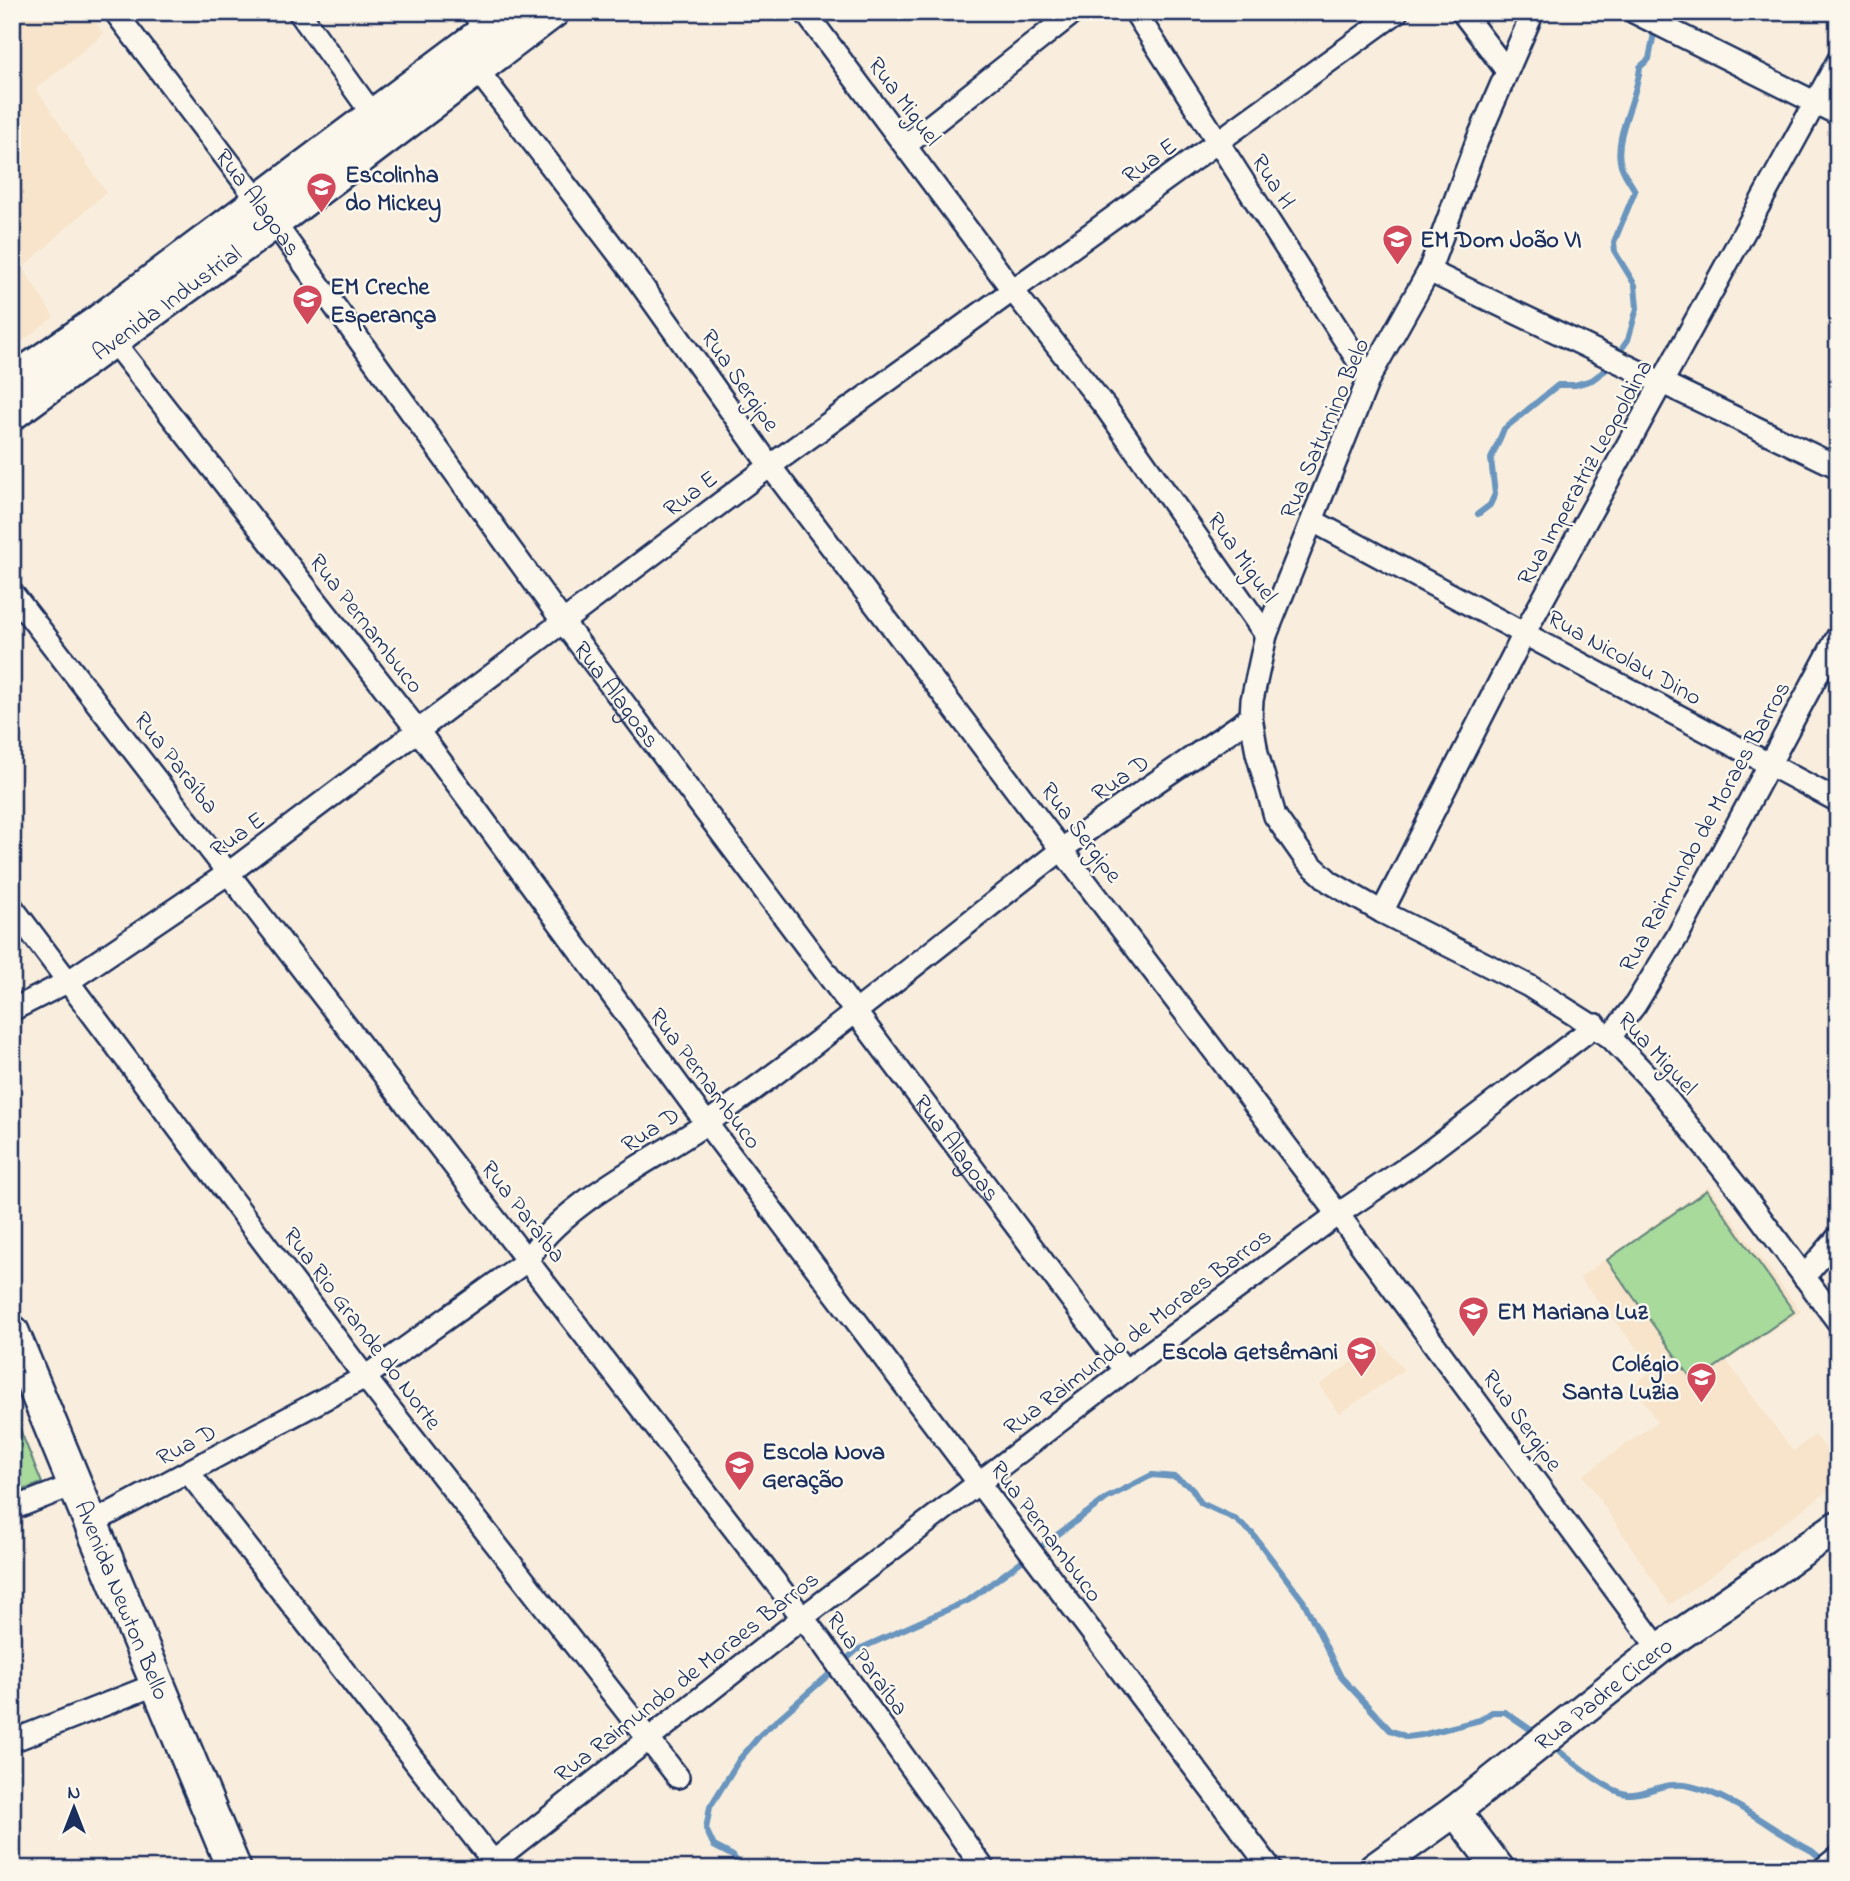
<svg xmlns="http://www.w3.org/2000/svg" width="1850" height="1881" viewBox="0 0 1850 1881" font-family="'Indie Flower',sans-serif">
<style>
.built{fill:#f7e4cb}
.green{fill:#a8da9c;stroke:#62847d;stroke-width:2}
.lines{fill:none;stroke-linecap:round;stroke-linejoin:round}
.stream{stroke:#6995be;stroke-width:6}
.street-casing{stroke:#1b2f5e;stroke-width:26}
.secondary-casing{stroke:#1b2f5e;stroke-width:35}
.primary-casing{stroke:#1b2f5e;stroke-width:38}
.street{stroke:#fbf7ec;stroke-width:21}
.secondary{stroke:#fbf7ec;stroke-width:30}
.primary{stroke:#fbf7ec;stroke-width:33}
.labels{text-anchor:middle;stroke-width:5;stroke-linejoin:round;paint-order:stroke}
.street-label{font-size:24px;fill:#1b2f5e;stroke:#fbf7ec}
.poi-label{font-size:24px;font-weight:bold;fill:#1b2f5e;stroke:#fbf7ec;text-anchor:start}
</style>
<rect width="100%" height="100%" fill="#f9eedd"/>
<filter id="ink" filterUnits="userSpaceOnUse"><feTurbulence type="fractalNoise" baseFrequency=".0143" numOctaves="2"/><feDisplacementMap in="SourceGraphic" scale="14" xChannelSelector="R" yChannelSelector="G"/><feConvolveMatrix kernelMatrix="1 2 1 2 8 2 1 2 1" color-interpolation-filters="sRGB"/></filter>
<g filter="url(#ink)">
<!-- built -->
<path class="built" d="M12 12H89L104 34 36 89 106 192 23 268 54 317 12 349Z
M1708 1186 1801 1312 1727 1361 1793 1451 1815 1435 1838 1463V1484L1670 1605 1583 1475 1657 1422 1634 1385 1654 1369 1579 1278Z
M1381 1342 1404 1370 1339 1414 1319 1385Z"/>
<!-- green -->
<path class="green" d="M1707 1190 1794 1312 1694 1382 1607 1260Z
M12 1410 42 1483 12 1494Z"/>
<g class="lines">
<!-- stream -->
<path class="stream" d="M1478 514 1490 505 1495 494 1491 459 1504 429 1558 385H1575L1592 380 1607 369 1628 340 1637 308 1635 285 1615 252 1614 242 1635 191C1630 181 1622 173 1620 161 1615 134 1638 96 1640 67L1649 59 1658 12
M1551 1745C1569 1758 1606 1791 1627 1794 1645 1796 1665 1780 1690 1786 1734 1796 1772 1831 1812 1851L1825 1862
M742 1869 733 1856 714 1846 706 1829 710 1807 739 1760 761 1734 857 1650 969 1600 1107 1498 1152 1475 1175 1477 1191 1487 1201 1503 1235 1519 1252 1533 1304 1602 1341 1677 1390 1730 1407 1737 1422 1735 1480 1720 1492 1712H1505L1537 1734"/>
<defs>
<g id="street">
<path id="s1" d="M115 12 257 199 563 622 1125 1371"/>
<path d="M299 12 373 115"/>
<path d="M473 12 485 30"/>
<path d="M805 12 1014 292 1106 408 1266 635"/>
<path d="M1135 12 1369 378"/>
<path d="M1462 12 1507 71"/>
<path d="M1533 12 1477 141 1429 271 1369 378 1266 635 1252 700 1251 717 1257 753 1275 816 1306 860 1330 882 1382 912 1529 986 1610 1037 1655 1084 1742 1193 1838 1322"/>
<path d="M1634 12 1838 114"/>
<path d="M469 59 630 269 770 466 1338 1214 1659 1649"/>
<path d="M906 145 1074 12"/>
<path d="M1429 271 1838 467"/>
<path d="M105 331 419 732 707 1124 1271 1869"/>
<path d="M1313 521 1838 801"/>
<path d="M12 593 823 1644 984 1869"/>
<path d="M12 907 365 1377 678 1777"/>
<path d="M1382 912 1525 632 1838 61"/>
<path d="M12 1010 69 981 230 872 770 466 1397 12"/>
<path d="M1610 1037 1635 1005 1677 937 1838 636"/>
<path d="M1804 1277 1838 1237"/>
<path d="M189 1473 499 1869"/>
<path d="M12 1509 76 1484"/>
<path d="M92 1523 365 1377 528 1260C557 1206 656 1159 707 1123 829 1037 942 942 1060 851 1121 804 1187 762 1251 717"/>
<path d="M12 1741 157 1684"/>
<path d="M484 1869 802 1618 1125 1371 1338 1214 1418 1160 1596 1025"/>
<path d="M1823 1869 1838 1857"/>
</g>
<g id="secondary">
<path d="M12 380 96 322 509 12"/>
<path id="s2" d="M12 415 274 224 554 12"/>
<path d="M1455 1811 1499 1869"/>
<path id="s3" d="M1374 1869 1455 1811 1659 1649 1838 1526"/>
</g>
<g id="primary">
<path id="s4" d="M12 1332 234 1869"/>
</g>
</defs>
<!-- street casing -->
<use href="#street" class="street-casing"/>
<!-- secondary casing -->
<use href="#secondary" class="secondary-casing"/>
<!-- primary casing -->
<use href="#primary" class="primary-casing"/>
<!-- street -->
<use href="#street" class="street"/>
<!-- secondary -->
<use href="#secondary" class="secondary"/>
<!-- primary -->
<use href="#primary" class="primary"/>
</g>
</g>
<!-- icons -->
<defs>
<symbol id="school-pin" viewBox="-11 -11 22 30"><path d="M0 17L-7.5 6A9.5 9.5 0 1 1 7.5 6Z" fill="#d1495b" stroke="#fbf7ec"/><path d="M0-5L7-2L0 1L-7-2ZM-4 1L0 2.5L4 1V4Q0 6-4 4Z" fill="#fff"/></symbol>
</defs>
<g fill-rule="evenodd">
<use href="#school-pin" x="304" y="170" width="35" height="47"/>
<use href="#school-pin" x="1380" y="222" width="35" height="47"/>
<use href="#school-pin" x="290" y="282" width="35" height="47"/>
<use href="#school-pin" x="1456" y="1294" width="35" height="47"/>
<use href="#school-pin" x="1344" y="1334" width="35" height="47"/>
<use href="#school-pin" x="1684" y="1360" width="35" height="47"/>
<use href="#school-pin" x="722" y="1448" width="35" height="47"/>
</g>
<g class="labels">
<!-- street labels -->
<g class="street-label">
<text transform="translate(905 101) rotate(53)" y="8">Rua Miguel</text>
<text transform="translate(1149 160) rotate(-36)" y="8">Rua E</text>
<text transform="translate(1274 181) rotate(57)" y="8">Rua H</text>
<text dy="8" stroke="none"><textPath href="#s1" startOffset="238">Rua Alagoas</textPath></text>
<text dy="8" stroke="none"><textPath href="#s2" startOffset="191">Avenida Industrial</textPath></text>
<text transform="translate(741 380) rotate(55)" y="8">Rua Sergipe</text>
<text transform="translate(1324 428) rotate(-67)" y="8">Rua Saturnino Belo</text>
<text transform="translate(1584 472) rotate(-61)" y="8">Rua Imperatriz Leopoldina</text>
<text transform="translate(690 493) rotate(-37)" y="8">Rua E</text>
<text transform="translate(1243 557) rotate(55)" y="8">Rua Miguel</text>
<text transform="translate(367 623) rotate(52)" y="8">Rua Pernambuco</text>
<text transform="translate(1625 657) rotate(29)" y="8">Rua Nicolau Dino</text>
<text dy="8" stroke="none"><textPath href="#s1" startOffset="847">Rua Alagoas</textPath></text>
<text transform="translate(177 762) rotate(52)" y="8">Rua Paraíba</text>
<text transform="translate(1120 777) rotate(-35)" y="8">Rua D</text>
<text transform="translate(1704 826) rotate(-61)" y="8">Rua Raimundo de Moraes Barros</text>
<text transform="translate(1082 832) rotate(53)" y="8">Rua Sergipe</text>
<text transform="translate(237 834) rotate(-36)" y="8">Rua E</text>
<text transform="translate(1658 1053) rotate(47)" y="8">Rua Miguel</text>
<text transform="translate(706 1078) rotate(53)" y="8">Rua Pernambuco</text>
<text transform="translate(650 1129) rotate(-33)" y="8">Rua D</text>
<text dy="8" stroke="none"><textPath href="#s1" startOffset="1414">Rua Alagoas</textPath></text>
<text transform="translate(524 1211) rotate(52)" y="8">Rua Paraíba</text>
<text transform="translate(363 1328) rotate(53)" y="8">Rua Rio Grande do Norte</text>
<text transform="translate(1137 1331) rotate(-37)" y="8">Rua Raimundo de Moraes Barros</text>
<text transform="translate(1523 1420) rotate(54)" y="8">Rua Sergipe</text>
<text transform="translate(186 1444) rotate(-28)" y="8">Rua D</text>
<text transform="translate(1047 1531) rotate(53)" y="8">Rua Pernambuco</text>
<text dy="8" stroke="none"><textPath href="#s4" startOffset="290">Avenida Newton Bello</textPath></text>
<text transform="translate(868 1663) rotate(54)" y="8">Rua Paraíba</text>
<text transform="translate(686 1676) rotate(-38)" y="8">Rua Raimundo de Moraes Barros</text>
<text dy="8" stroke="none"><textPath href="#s3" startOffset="289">Rua Padre Cicero</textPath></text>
</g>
<!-- poi labels -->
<g class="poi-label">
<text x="345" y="182">Escolinha<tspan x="345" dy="28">do Mickey</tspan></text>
<text x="1420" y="247">EM Dom João VI</text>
<text x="330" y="294">EM Creche<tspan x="330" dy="28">Esperança</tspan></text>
<text x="1497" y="1319">EM Mariana Luz</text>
<text x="1338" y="1359" text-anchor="end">Escola Getsêmani</text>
<text x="1679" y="1371" text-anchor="end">Colégio<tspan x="1679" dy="28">Santa Luzia</tspan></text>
<text x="762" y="1459">Escola Nova<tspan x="762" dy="28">Geração</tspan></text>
</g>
</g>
<!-- margin -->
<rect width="1850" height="1881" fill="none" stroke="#fbf7ec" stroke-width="42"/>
<rect x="21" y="21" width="1808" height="1839" fill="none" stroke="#1b2f5e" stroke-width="2.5" filter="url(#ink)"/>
<!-- north arrow -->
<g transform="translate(74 1808)" stroke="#fbf7ec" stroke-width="5" paint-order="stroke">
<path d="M0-5L12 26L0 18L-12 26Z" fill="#1b2f5e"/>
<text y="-10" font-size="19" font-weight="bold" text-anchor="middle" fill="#1b2f5e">N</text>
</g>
</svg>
